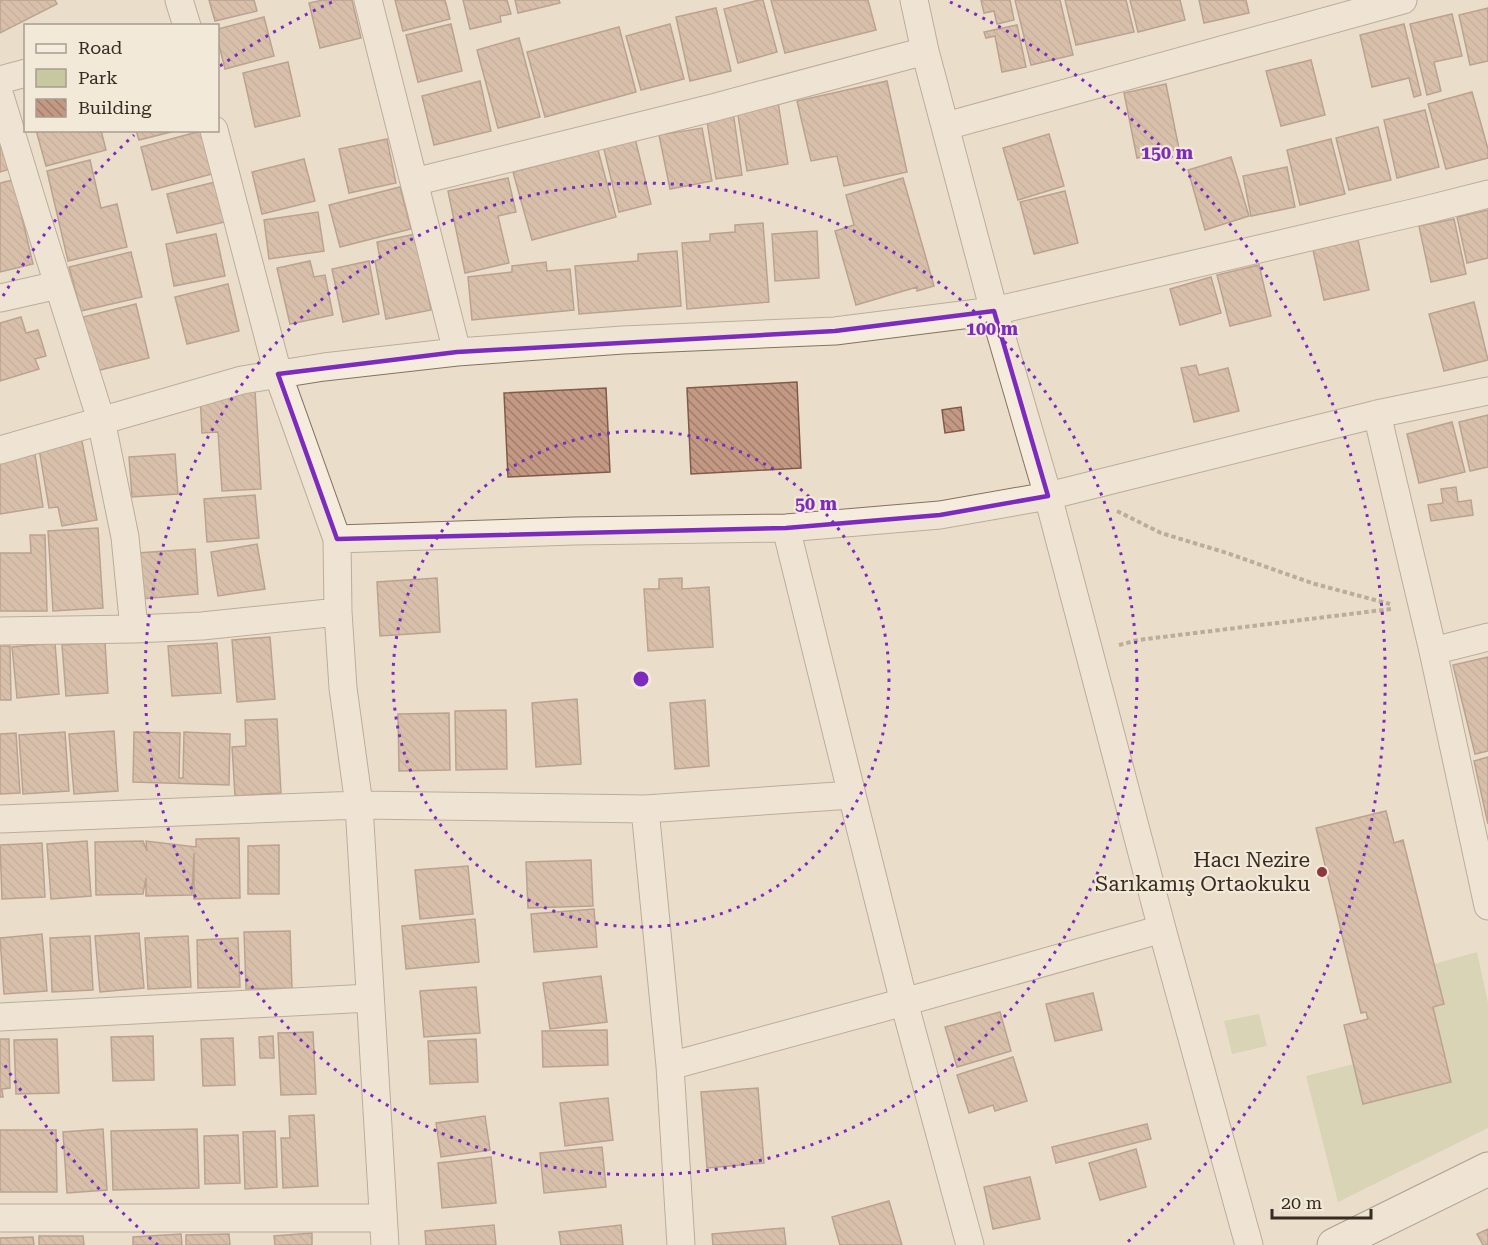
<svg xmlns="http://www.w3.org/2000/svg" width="1488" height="1245" viewBox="0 0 1488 1245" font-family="'Roboto Serif',serif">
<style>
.green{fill:#c7c89f}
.building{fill:url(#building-back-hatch);stroke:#825a49;stroke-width:1.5}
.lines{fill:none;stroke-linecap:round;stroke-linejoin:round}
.street-casing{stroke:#857160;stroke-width:29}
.secondary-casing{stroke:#675243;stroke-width:35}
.path{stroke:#857160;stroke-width:4;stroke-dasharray:4.5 3;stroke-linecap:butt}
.street{stroke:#f6ecdd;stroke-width:27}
.secondary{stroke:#f6ecdd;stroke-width:33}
.marked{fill:none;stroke:#7b2cbf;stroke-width:4.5;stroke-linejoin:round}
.ring{fill:none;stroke:#7b2cbf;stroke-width:3;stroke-dasharray:3 6}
.poi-dot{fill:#8e373f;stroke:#f2e9d9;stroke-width:2}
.labels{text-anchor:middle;stroke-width:4.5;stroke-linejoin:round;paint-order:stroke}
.poi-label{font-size:21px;fill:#382b22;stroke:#f2e9d9;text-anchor:end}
.centre{fill:#7b2cbf;stroke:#f2e9d9;stroke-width:3}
.ring-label{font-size:18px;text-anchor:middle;font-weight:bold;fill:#7b2cbf;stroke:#f2e9d9;stroke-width:4.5;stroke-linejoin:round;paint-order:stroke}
</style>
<defs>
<pattern id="building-back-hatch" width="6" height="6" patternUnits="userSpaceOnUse" patternTransform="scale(1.5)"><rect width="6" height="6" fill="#c49984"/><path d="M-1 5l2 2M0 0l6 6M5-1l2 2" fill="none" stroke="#a07d6c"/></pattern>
</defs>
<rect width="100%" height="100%" fill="#eadeca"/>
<!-- green -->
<path class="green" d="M1477 952 1488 1003V1128L1338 1202 1306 1076 1354 1064 1364 1104 1451 1082 1433 1007 1444 1004 1434 964Z
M1259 1014 1267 1046 1232 1054 1224 1021Z"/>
<!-- building -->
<path class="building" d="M0 0H55L57 4 0 33Z
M209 0H254L257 11 215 21Z
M323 0H352L361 38 320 48 309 3Z
M395 0H445L450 19 403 31Z
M463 0H507L511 14 500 16 501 22 470 29Z
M515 0H559L560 3 518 13Z
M759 0H763L777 52 738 63 724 9Z
M771 0H868L876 30 785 53Z
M981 0H1010L1014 20 997 24 994 11 984 13Z
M1015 0H1060L1073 55 1031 65Z
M1065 0H1126L1134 32 1076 45Z
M1130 0H1180L1185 20 1138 32Z
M1199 0H1246L1249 13 1204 23Z
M716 8 731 71 690 81 676 17Z
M1488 8V61L1470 65 1459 15Z
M1452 14 1462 56 1434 62 1441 91 1427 95 1410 24Z
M264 17 274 56 225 69 218 41V29Z
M451 24 462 71 418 82 406 35Z
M670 24 684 79 641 90 626 36Z
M1404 24 1421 95 1414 97 1409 78 1372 87 1360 35Z
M1017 25 1026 67 1002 72 995 36 986 38 984 32Z
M619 27 636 92 545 117 527 52Z
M519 38 540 117 498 128 477 50Z
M1311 60 1325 115 1281 126 1266 71Z
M288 62 300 116 255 127 243 73Z
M480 81 491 131 434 145 422 96Z
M887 81 907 172 844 186 837 156 811 161 797 101Z
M1166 84 1179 149 1137 158 1124 93Z
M1472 92 1488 149V158L1446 169 1428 104Z
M777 96 788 164 747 171 736 103Z
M1425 110 1439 167 1397 178 1384 120Z
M733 111 742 175 716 179 706 115Z
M1378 127 1391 180 1349 190 1336 138Z
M702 128 712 181 670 189 659 135Z
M0 129 13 168 0 172Z
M36 130H101L106 150 46 166Z
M136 130H179L139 140Z
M201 131 212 174 152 190 141 147Z
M634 134 651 204 619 212 602 141Z
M1049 134 1064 186 1018 200 1003 148Z
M387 139 396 183 349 193 339 149Z
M1331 139 1345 194 1300 205 1287 150Z
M598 150 616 217 532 240 513 172Z
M1231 157 1249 216 1205 230 1188 170Z
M304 159 315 201 262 214 252 172Z
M90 160 101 208 117 204 127 247 68 261 47 171Z
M1287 167 1295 207 1251 216 1243 176Z
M508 178 516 212 498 216 509 263 465 273 448 191Z
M903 178 934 286 917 291V287L856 305 835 231 854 225 846 195Z
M13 180 33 264 0 272V183Z
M219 181 229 221 177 233 167 194Z
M400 187 411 229 340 247 329 205Z
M1065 191 1078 243 1034 254 1020 202Z
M1488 210V258L1467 263 1457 217Z
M318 212 324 251 269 259 264 220Z
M1454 219 1466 274 1431 282 1419 226Z
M763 223 769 302 687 309 682 243 710 241V234L735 232V225Z
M817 231 819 278 775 281 772 234Z
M216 234 225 276 174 286 166 244Z
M416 234 431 310 386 319 375 261 380 259 377 242Z
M1358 240 1369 290 1324 300 1313 250Z
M677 251 681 306 579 314 575 266 638 261V254Z
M131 252 142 297 81 311 69 267Z
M310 261 314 277 325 275 333 315 290 324 277 268Z
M369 261 379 314 343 322 332 269Z
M546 262 547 271 570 269 574 310 472 320 468 277 512 272V266Z
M1259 265 1271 316 1230 326 1217 275Z
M1211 277 1221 313 1180 325 1170 289Z
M228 284 239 331 187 344 175 297Z
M1474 302 1488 360 1444 371 1429 314Z
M136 304 149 358 96 371 83 317Z
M21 317 26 333 38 330 46 356 35 359 39 369 0 381V323Z
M1196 365 1199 375 1228 368 1239 411 1194 422 1181 368Z
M797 382 801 468 691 474 687 388Z
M606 388 610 472 508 477 504 393Z
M255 391 261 489 222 491 218 432 202 433 200 395Z
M961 407 964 430 945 433 942 410Z
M1488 415V467L1470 471 1459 422Z
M1452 422 1465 472 1419 483 1407 434Z
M81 436 97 520 62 526 58 507 49 508 38 443Z
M34 448 43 507 0 514V453Z
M175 454 178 494 132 497 129 457Z
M1456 487 1458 502 1471 500 1473 515 1431 521 1428 505 1443 503 1441 489Z
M255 495 259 538 207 542 204 499Z
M98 528 103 608 53 611 48 531Z
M30 535H45L47 611H0V553H31Z
M257 544 265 589 218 596 211 552Z
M195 549 198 594 141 599 137 553Z
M437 578 440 632 380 636 377 582Z
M682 578V589L709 587 713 647 648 651 644 589H659V579Z
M270 637 275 699 237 702 232 640Z
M105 642 108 693 66 696 62 645Z
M55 643 59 694 17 698 12 647Z
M217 643 221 693 172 696 168 646Z
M0 646H10L11 700H0Z
M1488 657V751L1475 754 1453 665Z
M577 699 581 764 536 767 532 703Z
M705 700 709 766 675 769 670 703Z
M506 710 507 769 456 770 455 711Z
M449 713 450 770 399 771 398 714Z
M277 719 281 793 235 796 232 747 246 746 245 720Z
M114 731 118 791 74 794 69 734Z
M65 732 69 791 23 794 19 735Z
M134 732 180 733 179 778H183L184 732 230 734 229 785 133 782Z
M16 733 20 793 0 794V734Z
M1488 757V824L1474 761Z
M1386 811 1394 843 1403 840 1444 1004 1433 1007 1451 1082 1363 1104 1344 1025 1368 1019 1366 1012 1361 1013 1316 828Z
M239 838 240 898 194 899V853L192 895 146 896V878L143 894 96 895 95 842 143 841 147 851 146 841 196 847V839Z
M87 841 91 896 51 899 47 844Z
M42 843 45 897 2 899 0 845Z
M279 845V894H248V846Z
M591 860 593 906 528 908 526 862Z
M468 866 473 914 420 919 415 870Z
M594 909 597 947 534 952 531 914Z
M475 919 479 962 406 969 402 926Z
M290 931 292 988 246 989 244 932Z
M139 933 144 988 100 992 95 936Z
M42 934 47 991 4 994 0 938Z
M90 936 93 990 52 992 50 938Z
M188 936 191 987 148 989 145 938Z
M238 938 240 987 198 988 197 940Z
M601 976 607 1022 550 1029 543 983Z
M476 987 480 1033 424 1037 420 991Z
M1093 993 1102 1030 1055 1041 1046 1004Z
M1000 1012 1011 1051 957 1067 945 1027Z
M607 1030 608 1065 543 1067 542 1031Z
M313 1032 316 1094 281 1095 278 1033Z
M153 1036 154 1080 113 1081 111 1037Z
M273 1036 274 1058H260L259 1037Z
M233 1038 235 1085 203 1086 201 1039Z
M0 1039H9L10 1088 2 1089 3 1097H0Z
M57 1039 59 1093 16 1094 14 1040Z
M476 1039 478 1082 430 1084 428 1041Z
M1013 1057 1027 1101 995 1111 993 1105 969 1113 957 1075Z
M758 1088 764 1163 707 1168 701 1092Z
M608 1098 613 1140 565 1146 560 1103Z
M314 1115 318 1186 283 1188 281 1138H290L289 1116Z
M485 1116 490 1150 441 1157 436 1123Z
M1147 1124 1151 1139 1056 1163 1052 1147Z
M103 1129 107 1190 67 1193 63 1132Z
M197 1129 199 1188 113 1190 111 1131Z
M0 1130H56L57 1192H0Z
M275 1131 277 1187 245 1189 243 1132Z
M238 1135 240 1183 205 1184 204 1136Z
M602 1147 606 1187 544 1193 540 1153Z
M1136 1149 1146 1187 1100 1200 1089 1163Z
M491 1157 496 1203 442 1208 438 1163Z
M1030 1177 1040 1219 993 1229 984 1187Z
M889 1201 902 1245H840L832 1217Z
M494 1225 496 1245H426L425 1231Z
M621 1225 623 1245H561L559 1232Z
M784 1228 786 1245H713L712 1234Z
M1488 1229V1245H1483L1477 1234Z
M312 1233V1245H275L274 1236Z
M181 1234 182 1245H133V1237Z
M229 1234 230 1245H186V1235Z
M39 1236H83L84 1245H39Z
M33 1237 34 1245H0V1238Z"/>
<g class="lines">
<defs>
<path id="street" d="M179 0 187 26
M914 0 925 51 994 311 1048 496 1162 929 1249 1245
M0 80 26 73
M0 96 35 211 101 420 125 537 134 629
M946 126 1403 0
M214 130 278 374 337 539 338 612 343 688 359 805 645 809 852 795
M414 182 712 108 925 51
M0 298 58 285
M457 352 623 340 835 331 994 311 1425 210 1488 194
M1377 414 1433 651 1488 906
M0 450 242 380 324 367 457 352 368 0
M786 528 852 795 904 1002 970 1245
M337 539 574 531 786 528 940 515 1048 496 1377 414 1488 391
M0 631 134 629 202 626 338 612
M1433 651 1488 637
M645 809 670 1066 681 1245
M0 819 359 805 385 1245
M0 1017 370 998
M670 1066 904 1002 1162 929
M0 1218H383"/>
<path id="secondary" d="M1334 1245 1488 1169"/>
</defs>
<!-- street casing -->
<use href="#street" class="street-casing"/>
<!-- secondary casing -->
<use href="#secondary" class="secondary-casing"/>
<!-- path -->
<path class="path" d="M1117 511 1161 533 1227 553 1315 584 1390 604
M1119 645 1138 640 1391 609"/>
<!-- street -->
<use href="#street" class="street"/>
<!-- secondary -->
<use href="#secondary" class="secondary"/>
</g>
<!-- marked area -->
<path d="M0 0H1488V1245H0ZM994 311 1048 496 940 515 786 528 337 539 278 374 457 352 835 331Z" fill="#eadeca" fill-opacity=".55" fill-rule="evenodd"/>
<path class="marked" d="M994 311 1048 496 940 515 786 528 337 539 278 374 457 352 835 331Z"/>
<!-- distance rings -->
<g class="ring">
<circle cx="641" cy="679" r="248"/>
<circle cx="641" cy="679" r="496"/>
<path d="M158 1245A744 744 0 0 1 3 1062M3 296A744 744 0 0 1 134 135M220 66A744 744 0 0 1 332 2M950 2A744 744 0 0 1 1124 1245"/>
</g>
<!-- markers -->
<circle class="poi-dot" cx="1322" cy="872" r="6"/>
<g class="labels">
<!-- poi labels -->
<g class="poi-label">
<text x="1310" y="867">Hacı Nezire<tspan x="1310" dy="24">Sarıkamış Ortaokuku</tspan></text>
</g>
</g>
<circle cx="641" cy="679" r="9" class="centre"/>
<g class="ring-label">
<text x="1167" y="159">150 m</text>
<text x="992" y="335">100 m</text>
<text x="816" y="510">50 m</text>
</g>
<!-- legend -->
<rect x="24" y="24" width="195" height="108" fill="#f2e9d9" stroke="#a89d90" stroke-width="1.5"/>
<rect x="36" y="44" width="30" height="9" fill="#f6ecdd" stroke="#a89d90" stroke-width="1.5"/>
<text x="78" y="54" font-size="18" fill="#382b22">Road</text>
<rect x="36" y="69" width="30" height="18" fill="#c7c89f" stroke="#a89d90" stroke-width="1.5"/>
<text x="78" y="84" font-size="18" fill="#382b22">Park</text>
<rect x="36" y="99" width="30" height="18" fill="url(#building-back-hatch)" stroke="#a89d90" stroke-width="1.5"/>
<text x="78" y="114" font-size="18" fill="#382b22">Building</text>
<!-- scale -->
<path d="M1272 1209v9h99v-9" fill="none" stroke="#382b22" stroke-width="3"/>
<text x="1281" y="1209" font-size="18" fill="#382b22" stroke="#f2e9d9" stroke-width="4.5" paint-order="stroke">20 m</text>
</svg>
